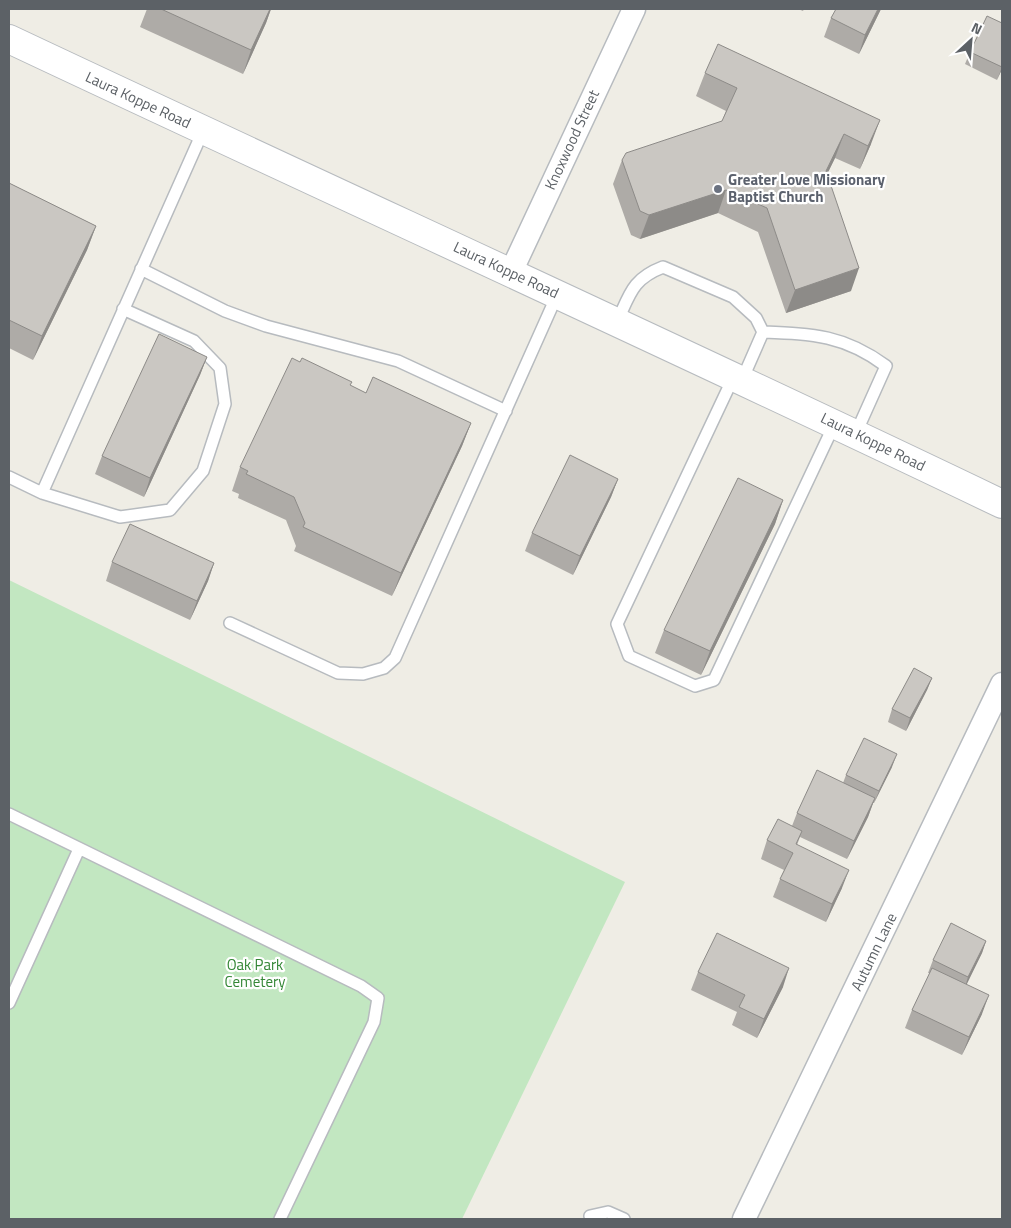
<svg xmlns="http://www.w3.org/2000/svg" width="1011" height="1228" viewBox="0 0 1011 1228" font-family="'Titillium Web',sans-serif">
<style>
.green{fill:#c2e7c1}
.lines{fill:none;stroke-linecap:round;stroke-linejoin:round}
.service-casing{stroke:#b7bbbf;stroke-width:14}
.minor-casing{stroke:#b7bbbf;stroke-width:25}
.tertiary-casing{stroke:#b7bbbf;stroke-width:30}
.service{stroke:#fff;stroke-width:11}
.minor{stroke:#fff;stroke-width:22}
.tertiary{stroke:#fff;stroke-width:28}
.wall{fill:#aeaba7}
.shaded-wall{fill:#8d8b88}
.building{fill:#cac7c2;stroke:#8d8b88}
.worship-dot{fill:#6b7280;stroke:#fff;stroke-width:2}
.labels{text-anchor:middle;stroke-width:4.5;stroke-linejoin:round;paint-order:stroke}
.street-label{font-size:15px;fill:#5c6166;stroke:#fff}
.worship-label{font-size:15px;font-weight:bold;fill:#5b616d;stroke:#fff;text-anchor:start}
.park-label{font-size:15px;fill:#338635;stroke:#fff}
</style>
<rect width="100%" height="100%" fill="#efede5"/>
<!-- green -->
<path class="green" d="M9 580 625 882 462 1219H9Z"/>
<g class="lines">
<defs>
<path id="service" d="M141 269 225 311 266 326 398 361 506 411
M617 322C630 294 632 279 663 267L733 297 756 318 763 332 742 380
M763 332C813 334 844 335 886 366L856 433
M734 376 617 624 629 656 695 686 714 680 835 423
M9 477 42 493 203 131
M42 493 120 517 170 510 203 471 225 404 220 368 194 341 123 309
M230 623 338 673 363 674 384 668 395 658 558 293
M9 814 361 986 378 998 374 1022 280 1219
M9 1003 79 849
M590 1216 608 1212 624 1219"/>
<path id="minor" d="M511 272 634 9
M744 1219 1002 684"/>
<path id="tertiary" d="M9 39C340 195 673 346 1002 504"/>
</defs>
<!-- service casing -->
<use href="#service" class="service-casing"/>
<!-- minor casing -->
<use href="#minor" class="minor-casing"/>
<!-- tertiary casing -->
<use href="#tertiary" class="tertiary-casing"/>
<!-- service -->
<use href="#service" class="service"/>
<!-- minor -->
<use href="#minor" class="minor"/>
<!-- tertiary -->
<use href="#tertiary" class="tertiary"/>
</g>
<!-- wall -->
<path class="wall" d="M147 9H271L266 23 243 74 140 27Z
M798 9H804L803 11Z
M881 9 859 54 824 37 831 18Z
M1002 23V69L997 80 965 64 970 52Z
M705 73 871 144 860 169 835 158 827 174 851 291 786 313 758 232 718 213 640 239 631 235 613 184 622 160 722 121 726 111 696 96Z
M9 183 96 226 87 250 33 360 9 348Z
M207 357 200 375 144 497 95 474 102 456Z
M350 386 366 393 471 423 462 446 392 596 294 551 296 546 286 520 238 498 239 494 232 491 240 467Z
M618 479 611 497 573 575 525 551 532 533Z
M783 500 775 524 701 675 655 653 664 630Z
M112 562 214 563 208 581 190 620 106 581Z
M932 678 927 690 906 731 888 722 892 709Z
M892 767 874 803H873L868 817 847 859 800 837 797 845 842 888 826 922 773 897 780 879 784 870 761 859 767 840 792 826 797 813 843 783 846 775Z
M986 941 982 953 966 984 982 1014 962 1055 905 1028 912 1010 930 973H928L933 960Z
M698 972 783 987 757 1038 732 1025 737 1012 691 990Z"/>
<!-- shaded-wall -->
<path class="shaded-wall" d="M270 9H271L266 23 243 74 251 50Z
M878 9H881L859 54 865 35Z
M1002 66V69L997 80 1002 67Z
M880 120 871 144 860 169 868 146Z
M844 134 835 158 817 195 826 171Z
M726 190 718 213 640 239 649 215Z
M96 226 87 250 33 360 42 336Z
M859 268 851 291 786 313 795 290Z
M207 357 200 375 144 497 150 478Z
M471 423 462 446 392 596 401 573Z
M618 479 611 497 573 575 580 556Z
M783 500 775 524 701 675 710 651Z
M214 563 208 581 190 620 197 601Z
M932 678 927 690 906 731 910 718Z
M897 754 892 767 874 803 879 791Z
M875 798 868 817 847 859 854 841Z
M849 870 842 888 826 922 832 904Z
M986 941 982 953 964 990 968 977Z
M789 968 783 987 757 1038 764 1019Z
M989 995 982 1014 962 1055 969 1037Z"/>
<!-- building -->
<path class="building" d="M161 9H270L251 50Z
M836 9H878L865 35 831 18Z
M987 16 1002 23V67L970 52Z
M718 44 880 120 868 146 844 134 826 171 859 268 795 290 767 208 726 190 649 215 640 211 622 160 626 153 722 121 737 88 705 73Z
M9 183 96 226 42 336 9 320Z
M159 334 207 357 150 478 102 456Z
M292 358 300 362 302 358 352 382 350 385 366 393 373 377 471 423 401 573 303 527 305 523 294 497 246 474 248 471 240 467Z
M570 455 618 479 580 556 532 533Z
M738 478 783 500 710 651 664 630Z
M130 524 214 563 197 601 112 562Z
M914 668 932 678 910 718 892 709Z
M864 738 897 754 879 791 846 775Z
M817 770 875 798 854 841 797 813Z
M778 819 802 831 796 844 849 870 832 904 780 879 793 853 767 840Z
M951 923 986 941 968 977 933 960Z
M717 933 789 968 764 1019 739 1007 745 995 698 972Z
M932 968 989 995 969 1037 912 1010Z"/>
<!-- markers -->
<circle class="worship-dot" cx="718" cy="189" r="5"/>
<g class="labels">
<!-- street labels -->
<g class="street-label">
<text transform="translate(138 100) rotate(25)" y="5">Laura Koppe Road</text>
<text transform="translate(572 140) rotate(-65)" y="5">Knoxwood Street</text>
<text transform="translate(506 270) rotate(25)" y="5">Laura Koppe Road</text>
<text transform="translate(873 442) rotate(26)" y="5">Laura Koppe Road</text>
<text transform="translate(874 952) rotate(-64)" y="5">Autumn Lane</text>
</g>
<!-- worship labels -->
<g class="worship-label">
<text x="728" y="185">Greater Love Missionary<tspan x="728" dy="17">Baptist Church</tspan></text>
</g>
<!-- park labels -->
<g class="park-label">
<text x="255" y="970">Oak Park<tspan x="255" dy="17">Cemetery</tspan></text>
</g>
</g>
<!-- border -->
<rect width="1011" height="1228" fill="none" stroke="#5c6166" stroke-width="20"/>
<!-- north arrow -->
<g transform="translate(971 40) rotate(26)" stroke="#ffffff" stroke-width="4" paint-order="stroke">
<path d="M0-4L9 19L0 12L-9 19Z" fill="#5c6166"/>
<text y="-8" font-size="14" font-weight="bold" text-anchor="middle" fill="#5c6166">N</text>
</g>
</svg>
